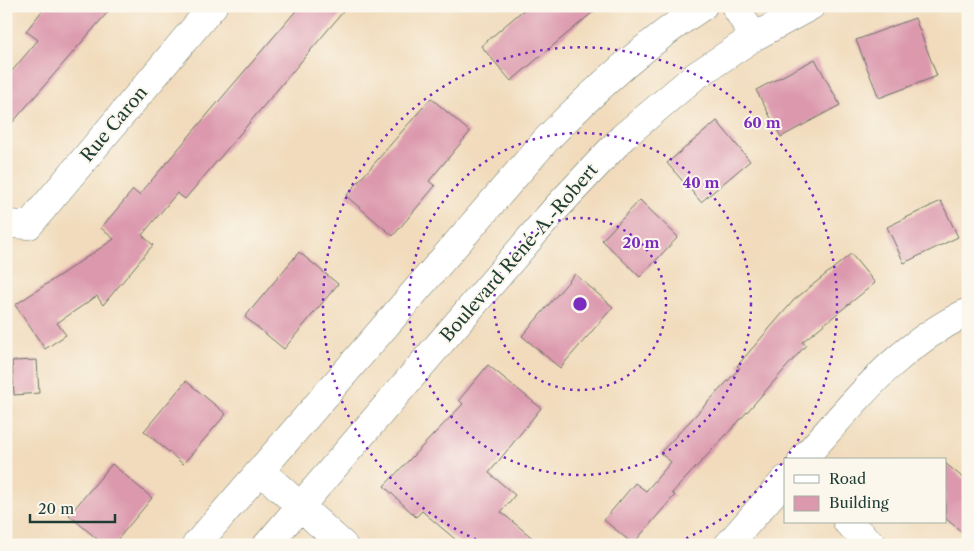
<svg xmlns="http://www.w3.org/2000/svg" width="974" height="551" viewBox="0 0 974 551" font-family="'Libre Caslon Text',serif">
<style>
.building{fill:#dc99ae}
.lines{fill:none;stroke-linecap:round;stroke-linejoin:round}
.minor-casing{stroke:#687464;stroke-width:29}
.minor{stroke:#fff;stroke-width:28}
.ring{fill:none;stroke:#7b2cbf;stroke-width:2.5;stroke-dasharray:2.5 5}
.labels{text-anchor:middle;stroke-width:4;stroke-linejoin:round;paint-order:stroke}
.street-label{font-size:18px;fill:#1f3d34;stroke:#fbf7ec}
.centre{fill:#7b2cbf;stroke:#fbf7ec;stroke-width:2.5}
.ring-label{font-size:15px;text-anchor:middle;font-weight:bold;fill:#7b2cbf;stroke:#fbf7ec;stroke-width:4;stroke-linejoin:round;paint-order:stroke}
</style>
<rect width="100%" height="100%" fill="#fbf7ec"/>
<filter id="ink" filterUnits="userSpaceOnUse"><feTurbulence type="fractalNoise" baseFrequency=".02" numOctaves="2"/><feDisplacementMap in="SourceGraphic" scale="10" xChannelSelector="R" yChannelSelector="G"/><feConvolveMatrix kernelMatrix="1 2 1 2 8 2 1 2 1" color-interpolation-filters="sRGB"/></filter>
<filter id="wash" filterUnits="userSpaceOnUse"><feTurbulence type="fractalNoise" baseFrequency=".0096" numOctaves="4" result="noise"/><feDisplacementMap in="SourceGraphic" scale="20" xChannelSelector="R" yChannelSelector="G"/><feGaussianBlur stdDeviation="1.12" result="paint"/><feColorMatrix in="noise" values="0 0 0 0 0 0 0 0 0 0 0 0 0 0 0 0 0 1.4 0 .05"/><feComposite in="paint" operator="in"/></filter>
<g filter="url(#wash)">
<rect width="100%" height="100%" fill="#f1dbbc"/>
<g id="blocks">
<!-- building -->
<path class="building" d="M46 6H113L6 130V78L38 40 26 31Z
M300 6H348L185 199 177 193 142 235 153 245 103 305 97 296 57 323 66 335 45 349 15 305 114 239 101 228 133 190 139 195Z
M528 6H600L511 81 481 46Z
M915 18 937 76 879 98 856 40Z
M815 59 840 105 781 137 756 90Z
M431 98 470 132 429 181 435 186 393 236 346 196Z
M717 121 750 161 701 202 667 163Z
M640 200 678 237 640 277 602 240Z
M941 201 958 237 904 263 887 227Z
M299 252 338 284 284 349 245 317Z
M851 254 875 283 802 342 806 345 739 421 672 493 675 495 633 544 604 520 635 483 646 491 671 462 660 453 740 368 737 366 794 300Z
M575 274 613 307 560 368 522 336Z
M37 360 39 393 14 395 12 361Z
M488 365 541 408 489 473 515 495 501 512 541 545H462L422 511 416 517 384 486 463 404 459 400Z
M186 381 226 414 183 464 144 431Z
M945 463 968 482V537L945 518Z
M112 464 152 498 113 545H104L69 515Z"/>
</g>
</g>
<g filter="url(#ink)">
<use href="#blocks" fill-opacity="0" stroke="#687464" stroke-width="1"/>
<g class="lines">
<defs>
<path id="minor" d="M735 6 754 37
M6 224 29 225 213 6
M802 460C856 401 894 348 968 312
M261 471 343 545
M847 522 873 545
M196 545 546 140C594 90 645 44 703 6
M267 545 557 207 623 137 694 77 754 37 811 6
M728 545 785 480"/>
</defs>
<!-- minor casing -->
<use href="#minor" class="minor-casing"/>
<!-- minor -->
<use href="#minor" class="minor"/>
</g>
</g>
<!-- distance rings -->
<g class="ring">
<circle cx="580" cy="304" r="86"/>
<circle cx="580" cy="304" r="171"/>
<path d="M490 545A257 257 0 1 1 670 545"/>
</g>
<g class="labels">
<!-- street labels -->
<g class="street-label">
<text transform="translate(114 124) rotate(-50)" y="6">Rue Caron</text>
<text transform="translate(519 253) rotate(-49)" y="6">Boulevard René-A.-Robert</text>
</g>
</g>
<circle cx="580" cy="304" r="8" class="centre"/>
<g class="ring-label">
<text x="762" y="128">60 m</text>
<text x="701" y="188">40 m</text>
<text x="641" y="248">20 m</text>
</g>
<!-- margin -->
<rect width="974" height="551" fill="none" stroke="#fbf7ec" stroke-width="25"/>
<!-- legend -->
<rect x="784" y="458" width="162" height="65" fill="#fbf7ec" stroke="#a3ada2"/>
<rect x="794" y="475" width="25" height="8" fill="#ffffff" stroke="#a3ada2"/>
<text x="829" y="484" font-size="15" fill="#1f3d34">Road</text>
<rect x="794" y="496" width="25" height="15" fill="#dc99ae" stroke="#a3ada2"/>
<text x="829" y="508" font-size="15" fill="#1f3d34">Building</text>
<!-- scale -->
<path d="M30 514v8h85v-8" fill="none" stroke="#1f3d34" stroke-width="2.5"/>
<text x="38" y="514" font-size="15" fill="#1f3d34" stroke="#fbf7ec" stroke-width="4" paint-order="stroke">20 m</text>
</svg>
